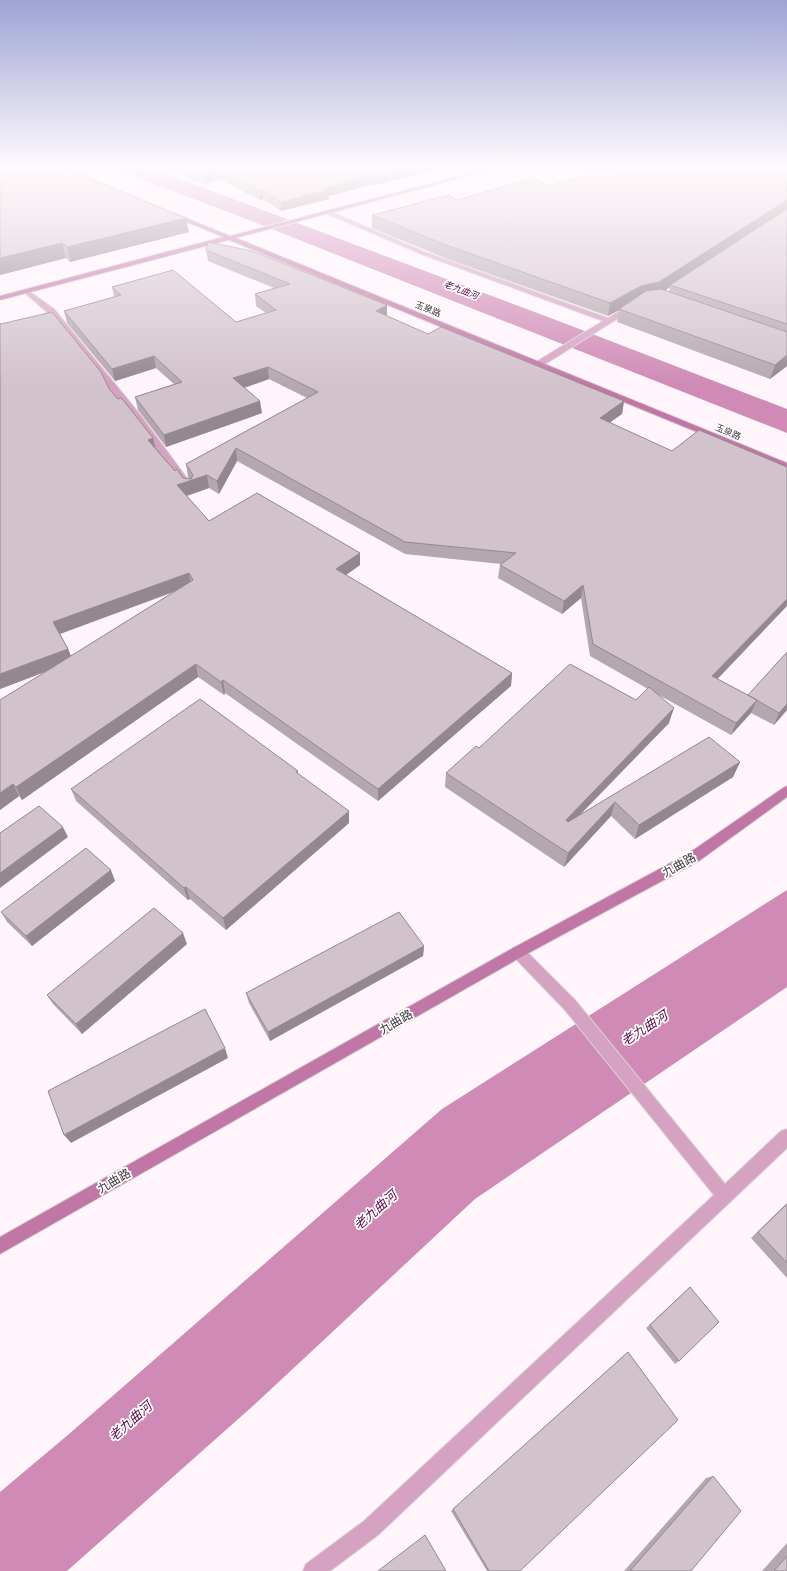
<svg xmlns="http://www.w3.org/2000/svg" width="787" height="1571" viewBox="0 0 787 1571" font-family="'Noto Sans','Noto Sans SC',sans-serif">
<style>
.water{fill:#cf8ab6}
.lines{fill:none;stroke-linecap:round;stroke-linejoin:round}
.street-casing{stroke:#dcd2d8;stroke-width:2}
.secondary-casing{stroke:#dcd2d8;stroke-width:2}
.street{fill:#d5a2c1;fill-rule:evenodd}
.secondary{fill:#c177a6;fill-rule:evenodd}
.wall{fill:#b5a7af;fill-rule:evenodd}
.shaded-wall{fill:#93888e}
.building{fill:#d2c2cb;stroke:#93888e}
.labels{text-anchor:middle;stroke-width:3.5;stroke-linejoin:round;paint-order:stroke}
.far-water-label{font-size:9px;font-style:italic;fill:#5d0947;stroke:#fff}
.far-street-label{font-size:9px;fill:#3a3337;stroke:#fff}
.near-street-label{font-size:12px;fill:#3a3337;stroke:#fff}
.near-water-label{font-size:13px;font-style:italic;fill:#5d0947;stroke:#fff}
</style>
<rect width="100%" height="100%" fill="#fff5fb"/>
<!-- water -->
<path class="water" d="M109 167H148L569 325 787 409V433L231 213Z
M787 890V987L475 1199 254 1405 67 1571H0V1492L69 1434 442 1109Z"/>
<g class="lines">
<defs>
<path id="street" d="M327 210 425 252 608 318 629 305H632L636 307 542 366H536V362L603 321 421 254 325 213 324 212Z
M26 289 54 309 141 416 189 481 190 483 189 485H183L135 420 48 313 24 292 23 291Z
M518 946 523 948 575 1000 725 1184 781 1131 787 1129V1148L378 1535 330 1571H303L306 1564 364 1521 714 1195 565 1010 513 956 511 952 513 948Z"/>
<path id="secondary" d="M59 167H66L112 188 107 189Z
M494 167H502L236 238 787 463V469L229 240 0 300V296L223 237 170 215V213H174L230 236Z
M787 786V797L699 861 523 956 0 1254V1237L513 948 689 853 783 788Z"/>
</defs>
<!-- street casing -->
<use href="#street" class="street-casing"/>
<!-- secondary casing -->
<use href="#secondary" class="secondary-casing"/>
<!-- street -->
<use href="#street" class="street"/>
<!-- secondary -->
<use href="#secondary" class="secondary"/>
</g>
<!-- wall -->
<path class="wall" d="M0 167 189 232 70 262 66 258 0 275Z
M157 167H448L375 185 374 184 329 196V199L281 211 263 199 260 200 219 179 204 184Z
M574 167H787V366L770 379 617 322 619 310 608 316 445 258 372 228V215L457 200 549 186 591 174ZM670 287 669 292 664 291Z
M206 250 387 316 428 334 624 401 622 414 609 422 717 679 748 695 787 710 774 725 751 713 731 735 657 694 669 723 581 814 740 762 733 777 635 839 611 816 564 867 445 787 446 773 479 748 636 700 648 689 590 656 581 598 562 614 498 578 500 565 501 564 405 554 237 461 219 494 209 488 187 496 209 521 360 565 346 575 512 673 511 686 378 801 225 693 224 695 198 677 22 800 19 796 0 810 45 672 0 689 1 324 110 390 156 448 175 471 183 478 189 479 188 477 186 464 307 398 269 379 244 388 262 413 166 447 138 410 135 397 174 384 156 368 115 381 67 323 64 311 114 297 112 287 236 322 266 313 256 306 255 294 274 288 208 261ZM174 592 71 656 68 649 60 634Z
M298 771V774L349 823 226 930 190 899 188 900 76 801 71 789Z
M115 881 32 946 7 922 1 912Z
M187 944 82 1034 53 1004 47 995Z
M424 946 423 956 270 1041 249 1003 246 993Z
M787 1203V1278L751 1238Z
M690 1287 679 1361 675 1364 646 1328Z
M628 1352 520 1571H487L451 1511Z
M713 1476 691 1571H624L706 1478Z
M787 1543V1571H762Z"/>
<!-- shaded-wall -->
<path class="shaded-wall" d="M414 167H448L375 185V176Z
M218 170 219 179 204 184 203 175Z
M373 175 374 184 329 196V199L281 211V202L325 188Z
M262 190 263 199 260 200V191Z
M787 200V208L786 211 670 285V287L656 296 619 309V310L608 316 610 303Z
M186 218 189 232 70 262 67 247Z
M62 243 66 258 0 275V258Z
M387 305V317L376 311Z
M787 355V366L770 379 775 365Z
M154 356 156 368 115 381 112 369Z
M268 367 269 379 235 391 233 378Z
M260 401 262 413 166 447 164 435Z
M624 401 622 414 598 431 600 418Z
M153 438 156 451 148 440Z
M236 448 237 461 219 494 217 481Z
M207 475 209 488 180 498 177 485Z
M360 553V565L336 582V569Z
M189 573 191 585 57 635 53 622Z
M583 585 581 598 562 614 564 601Z
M787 599V606L708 689 712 676Z
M68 649 73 661 0 689V674Z
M196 664 198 677 22 800 16 787Z
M512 673 511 686 378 801V789Z
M223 680 225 693 224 695 221 682Z
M757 700 751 713 731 735 736 723Z
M787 704V710L774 725 779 713Z
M674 708 669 723 562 833 566 820Z
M740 762 733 777 635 839 639 825Z
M13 784 19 796 0 810V793Z
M615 802 611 816 564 867 568 853Z
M349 811V823L226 930 223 918Z
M63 827 68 837 0 888V873Z
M111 870 115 881 32 946 26 936Z
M186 887 190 899 188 900 184 888Z
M183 933 187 944 82 1034 76 1024Z
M424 946 423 956 270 1041 268 1032Z
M225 1048 228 1058 71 1143 64 1135Z"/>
<!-- building -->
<path class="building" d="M0 167H62L94 182 96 181 186 218 67 247 62 243 0 258Z
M179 167H414L375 176 373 175 325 188 328 190 281 202 262 190 260 191 218 170 203 175Z
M603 167H787V200L659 282 641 286 610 303 446 245 372 215 449 195 457 200 533 178 549 186 609 169Z
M787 209V324L670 285Z
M208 242 252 251 387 305 376 311 428 334 441 327 624 401 600 418 672 451 699 430 787 467V599L712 676 757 700 736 723 593 644 583 585 564 601 500 565 516 553 405 542 236 448 217 481 207 475 177 485 209 521 257 493 360 553 336 569 512 673 378 789 223 680 221 682 196 664 16 787 13 784 0 793V700L193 580 189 573 53 622 68 649 0 674V323L1 324 52 312 101 372 110 390 118 399 121 398 124 401 153 438 148 440 175 471 177 469 183 478 191 479 193 475 186 464 318 392 268 367 233 378 260 401 164 435 135 397 182 382 154 356 112 369 64 311 121 295 112 287 173 270 236 322 276 310 255 294 290 284 206 250Z
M661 289 787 332V355L775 365 619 309 646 291Z
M787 652V704L779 713 748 695Z
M570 664 636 700 649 687 674 708 566 820 568 822 709 737 740 762 639 825 615 802 568 853 446 773 476 746 479 748Z
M200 699 298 771 296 772 349 811 223 918 186 887 184 888 71 789Z
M39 806 63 827 0 873V833Z
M86 848 111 870 26 936 1 912Z
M154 908 183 933 76 1024 47 995Z
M399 912 424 946 268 1032 246 993Z
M205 1009 225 1048 64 1135 48 1091Z
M787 1204V1263L758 1232Z
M690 1287 719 1322 679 1361 650 1325Z
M628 1352 678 1420 520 1571H489L453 1509Z
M713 1476 741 1511 691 1571H630Z
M425 1535 446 1571H378Z
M787 1556V1571H774Z"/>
<!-- sky -->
<linearGradient id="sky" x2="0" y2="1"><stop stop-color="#9ea3d4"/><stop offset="0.43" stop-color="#fffafd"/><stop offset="1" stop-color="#fffafd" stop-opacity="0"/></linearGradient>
<rect width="787" height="386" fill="url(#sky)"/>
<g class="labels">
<!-- far-water labels -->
<g class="far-water-label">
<text transform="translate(461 290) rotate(21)" y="3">老九曲河</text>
</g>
<!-- far-street labels -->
<g class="far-street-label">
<text transform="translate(428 309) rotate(22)" y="3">玉泉路</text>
<text transform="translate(728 432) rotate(23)" y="3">玉泉路</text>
</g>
<!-- near-street labels -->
<g class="near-street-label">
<text transform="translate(679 865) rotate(-29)" y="4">九曲路</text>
<text transform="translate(396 1022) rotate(-30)" y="4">九曲路</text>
<text transform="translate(114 1181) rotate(-30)" y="4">九曲路</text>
</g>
<!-- near-water labels -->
<g class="near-water-label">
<text transform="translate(644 1028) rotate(-33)" y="5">老九曲河</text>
<text transform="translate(375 1210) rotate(-41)" y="5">老九曲河</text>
<text transform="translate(130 1421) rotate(-41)" y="5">老九曲河</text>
</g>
</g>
</svg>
